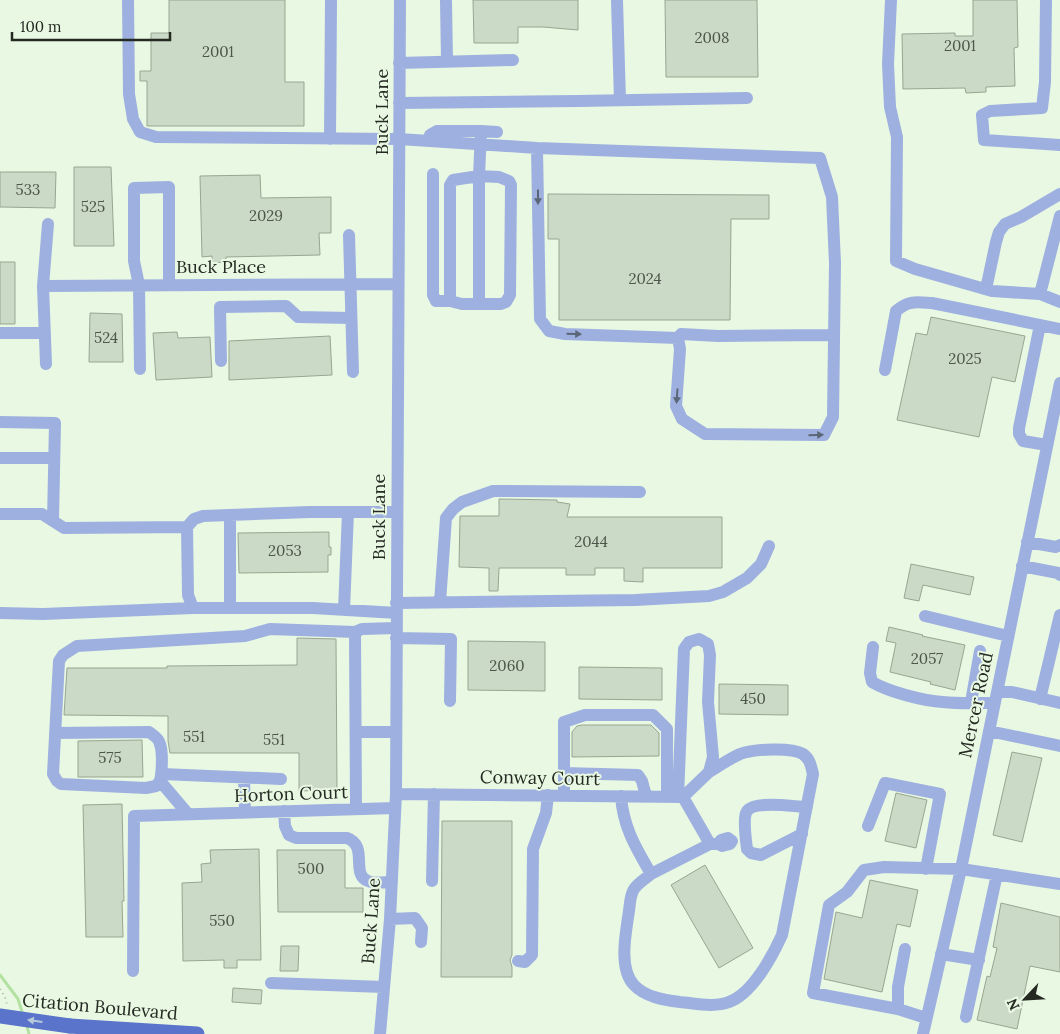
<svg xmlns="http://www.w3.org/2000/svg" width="1060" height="1034" viewBox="0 0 1060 1034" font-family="Lora,serif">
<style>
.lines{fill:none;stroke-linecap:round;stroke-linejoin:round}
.stream{stroke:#b3e1a1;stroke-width:3}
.building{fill:#cbdac6;stroke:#97a591}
.path{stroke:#a6b2a2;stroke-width:2;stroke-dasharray:1 4;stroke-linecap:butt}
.minor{stroke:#9eb0df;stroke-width:12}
.major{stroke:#5974ca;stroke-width:15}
.major-bridge{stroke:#5974ca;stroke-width:15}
.oneway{fill:#5b6677}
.oneway2{fill:#b7cada}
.labels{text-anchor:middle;stroke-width:4;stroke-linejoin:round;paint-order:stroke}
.number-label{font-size:15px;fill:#4e564b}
.street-label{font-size:18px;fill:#242a22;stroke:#e9f8e3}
</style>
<rect width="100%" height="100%" fill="#e9f8e3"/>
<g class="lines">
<!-- stream -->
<path class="stream" d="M0 975 18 999 23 1015
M27 1026 29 1034"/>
</g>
<!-- building -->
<path class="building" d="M169 0H285V82H304V126H147V81H140V71H151V33H169Z
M473 0H578V30L543 27H518V43H474Z
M665 0H757L758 77H666Z
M973 0H1017L1018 47 1014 48 1015 86 986 87V92L966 93 965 88 903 89 902 34 955 33V36H973Z
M74 167H111L114 246H74Z
M0 172H56L55 208 0 207Z
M260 175 261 198 331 197V233H319L320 255 226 257V262L212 263V256L202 257 200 176Z
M548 194 769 195V219H731L730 320H559V239H548Z
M0 262H15V324H0Z
M90 313 122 314 123 362H89Z
M931 317 1025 336 1015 382 992 377 979 437 897 420 916 333 927 335Z
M177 332 178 338 210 337 212 377 156 380 153 333Z
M330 336 332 375 229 380V341Z
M499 499 557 500V502L570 504 567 517H722V568H643V582L624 581V568H595V575H566V568H499L498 591H489V568L459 567 460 516H499Z
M329 532V547H331V555H328V572L239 573 238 533Z
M911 564 974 577 970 595 923 585 919 601 904 598Z
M889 627 923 635 922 636 965 645 955 690 930 684 931 682 890 672 896 643 886 641Z
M297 638 336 639 337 790 299 791V753H170L168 741V716L64 715 67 668H167V666L297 665Z
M468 641 545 642V691L468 690Z
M579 667 662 668V700L579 699Z
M719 684 788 685V715L719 714Z
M582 725H651L659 733V756L572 757V732L577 726Z
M142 740 143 777H78V741Z
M1012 752 1042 758 1022 842 993 835Z
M896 793 927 800 916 848 885 841Z
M122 804 124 901H122L123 937H86L83 805Z
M442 821H512V955L510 960 512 967V977H441Z
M259 849 261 960H237V968H224V960L183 961 182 883 202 882 201 864 211 863 210 850Z
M277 850H345V888H363V912H278Z
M705 865 753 948 719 968 671 885Z
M870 880 918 890 910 927 897 924 882 992 824 979 836 912 862 918Z
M1001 903 1060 917V972L1030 966 1017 1029 977 1020 987 976 990 977 997 948 993 947Z
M281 946H299L298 971H280Z
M233 988 262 990 261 1004 232 1002Z"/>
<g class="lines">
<!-- path -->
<path class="path" d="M0 989 5 997 7 1005"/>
<!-- minor -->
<path class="minor" d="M128 0 129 94 133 119 140 132 156 137 399 139 537 148 820 158 832 197 835 263 833 417 824 435 705 434 682 419 676 406 680 349 678 338 565 334 549 331 540 319 537 148
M446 0 447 62
M617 0 620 100
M891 0 888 64 890 107 897 137 896 261 915 269 992 291 1040 294
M1046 0 1045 82 1042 108 990 111 982 115 984 140 1060 145
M399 63 513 60
M399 103 578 101 747 98
M481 131 497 132
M330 139 331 0
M429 141 430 135 437 131H481L479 176 453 180 450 185V301L462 304H501L506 302 510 295 511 185 509 181 499 177 479 176V304
M433 174V295L436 301H450
M1060 216 1040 294 1060 302
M349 235 353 372
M43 286 398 284
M986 289 996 242 999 232 1005 224 1021 217 1060 194
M1040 325 1019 428V434L1023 441 1047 445
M0 333H45
M678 338 681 334 718 336 833 335
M221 361 220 307 286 306 298 317 351 318
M46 364 43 286 48 224
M140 369 139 285 134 261V188L169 187V285
M885 370 896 311C909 300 916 302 932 303L1060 329
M0 422 55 423 53 521
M0 458H54
M0 514H42L64 528 187 527
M230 515V608
M1027 542 1056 547 1060 545
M1022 566 1058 573 1060 575
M440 602 446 518 453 509 462 502 493 491 640 492
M396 603 635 600 709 596 723 592 747 578 761 564 769 546
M344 610 348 512
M0 613 43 614 193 608
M397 613 313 608H193L188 595 187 527 194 519 203 516 310 512H397
M925 616 1008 636
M396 638 451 639 450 701
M873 647 870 673 872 682C889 692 924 701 943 702 960 704 978 703 994 703
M997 692H1012L1060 703
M1040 699 1060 615
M971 702 980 651
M989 731 1060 746
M356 732H396
M55 733 149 732C153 735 159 738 160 744 163 753 162 772 160 781
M564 773 638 775 642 781 646 796
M162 774 281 779
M244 778 245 812
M396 794 683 797
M564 796V722L585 715H653L667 729V797
M621 796C623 827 636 848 651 874L710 844 683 797
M678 797 684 649 689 642 699 639 708 644 710 655 708 702 713 757 709 772 683 797
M356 809 355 632 362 629 396 628
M284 811 285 826 289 835 296 838H347C369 846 350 874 368 881 374 884 385 882 392 882
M188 814 160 781 156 786 146 788 61 784 57 781 53 774 59 661 63 655 77 646 245 636 270 629 355 632
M868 826 885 783 940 794 926 869
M802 834 761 855 751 853 747 849C746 840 743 821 746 813 751 799 794 807 807 807
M710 844H719L722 846 730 844 732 841 728 838 721 840 719 844
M651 874C645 879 638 883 634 889 630 895 630 904 629 911 626 932 618 968 634 985 645 997 664 1000 680 1002 694 1003 714 1008 729 1002 752 994 772 957 782 935L813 774C811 766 810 759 803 754 791 747 753 749 740 754 729 759 719 766 709 772
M432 881 434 794
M390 919 415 918 422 928 421 942
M905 949 898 987V1009L926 1018
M941 954 979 960
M518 961 525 962 532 955 533 849 546 813 548 795
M133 971 134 816 395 808
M271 983 384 987
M898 1009 813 993 829 905 847 892 864 870 884 867 961 869 1060 884
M966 1017 997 874
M380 1034 390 919 396 794 400 0
M923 1034 961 869 1060 383"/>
<!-- major -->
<path class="major" d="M70 1026 197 1034"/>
<!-- major-bridge -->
<path class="major-bridge" d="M0 1016 70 1026"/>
</g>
<!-- one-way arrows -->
<defs><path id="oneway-solid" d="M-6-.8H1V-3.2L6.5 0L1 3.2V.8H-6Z" transform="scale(1.25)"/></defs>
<g class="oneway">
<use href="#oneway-solid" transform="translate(538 197) rotate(90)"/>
<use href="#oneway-solid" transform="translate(574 334) rotate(2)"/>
<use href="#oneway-solid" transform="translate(677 396) rotate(94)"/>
<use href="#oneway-solid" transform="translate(816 435) rotate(-1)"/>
</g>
<use class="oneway2" href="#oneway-solid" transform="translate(35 1021) rotate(-172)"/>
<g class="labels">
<!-- number labels -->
<g class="number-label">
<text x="712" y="43">2008</text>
<text x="960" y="51">2001</text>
<text x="218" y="57">2001</text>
<text x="28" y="195">533</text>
<text x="93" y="212">525</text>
<text x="266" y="221">2029</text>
<text x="645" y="284">2024</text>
<text x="106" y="343">524</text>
<text x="965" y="364">2025</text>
<text x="591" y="547">2044</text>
<text x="285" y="556">2053</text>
<text x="927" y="664">2057</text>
<text x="507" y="671">2060</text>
<text x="753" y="704">450</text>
<text x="194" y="742">551</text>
<text x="274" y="745">551</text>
<text x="110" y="763">575</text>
<text x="311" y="874">500</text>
<text x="222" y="926">550</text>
</g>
<!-- street labels -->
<g class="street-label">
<text transform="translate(382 112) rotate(-90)" y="6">Buck Lane</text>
<text x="221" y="273">Buck Place</text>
<text transform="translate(379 517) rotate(-90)" y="6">Buck Lane</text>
<text transform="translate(976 705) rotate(-78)" y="6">Mercer Road</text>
<text transform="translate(540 778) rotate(1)" y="6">Conway Court</text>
<text transform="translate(291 794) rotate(-2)" y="6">Horton Court</text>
<text transform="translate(371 921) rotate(-86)" y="6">Buck Lane</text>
<text transform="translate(100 1007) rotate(5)" y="6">Citation Boulevard</text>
</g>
</g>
<!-- north arrow -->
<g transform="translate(1025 999) rotate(245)" stroke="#e9f8e3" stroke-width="4" paint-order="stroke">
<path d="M0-4L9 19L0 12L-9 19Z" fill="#242a22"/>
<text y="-8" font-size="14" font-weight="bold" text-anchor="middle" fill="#242a22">N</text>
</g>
<!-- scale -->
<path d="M12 32v8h158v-8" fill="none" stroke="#242a22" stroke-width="2.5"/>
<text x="20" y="32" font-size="15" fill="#242a22" stroke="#e9f8e3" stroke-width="4" paint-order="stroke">100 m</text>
</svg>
